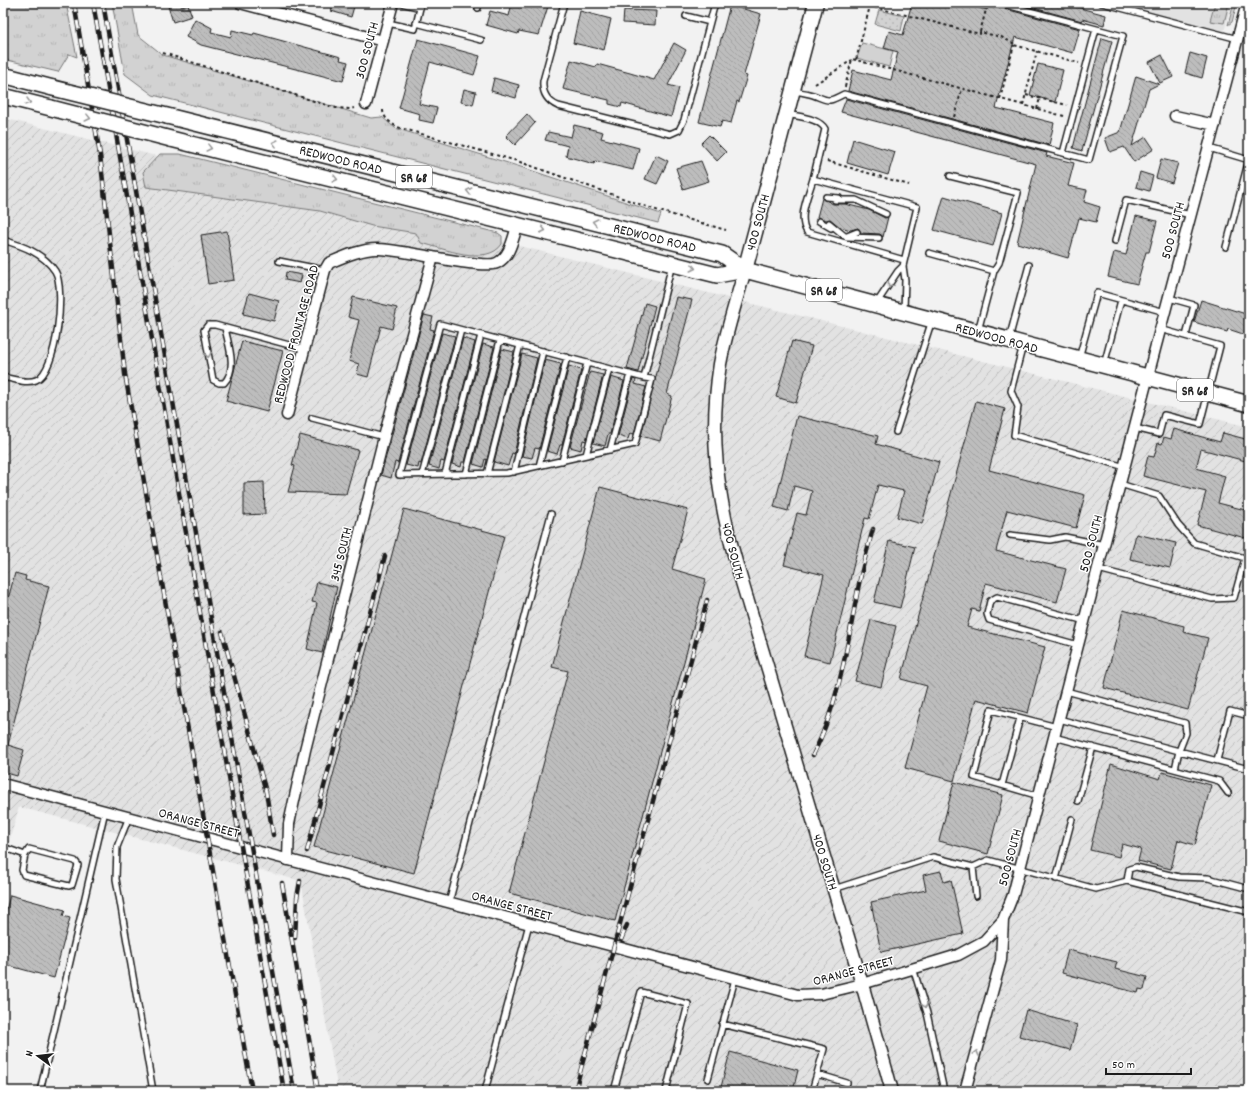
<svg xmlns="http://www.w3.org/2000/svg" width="1252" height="1094" viewBox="0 0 1252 1094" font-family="Dekko,sans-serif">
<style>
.built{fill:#e2e2e2}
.industrial{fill:url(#industrial-furrows)}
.grass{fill:url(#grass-tufts);stroke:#777}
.park{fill:url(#park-dots);stroke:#777}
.pitch{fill:#d2d2d2;stroke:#777}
.building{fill:url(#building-back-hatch);stroke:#1c1c1c}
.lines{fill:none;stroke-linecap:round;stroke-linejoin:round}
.service-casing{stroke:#1c1c1c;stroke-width:8}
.minor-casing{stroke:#1c1c1c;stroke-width:13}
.tertiary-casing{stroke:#1c1c1c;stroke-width:15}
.secondary-casing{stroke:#1c1c1c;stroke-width:17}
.primary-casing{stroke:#1c1c1c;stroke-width:18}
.path{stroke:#1c1c1c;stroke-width:2;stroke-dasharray:3 3;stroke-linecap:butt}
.service{stroke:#fff;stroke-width:5}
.minor{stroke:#fff;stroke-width:10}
.tertiary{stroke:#fff;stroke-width:12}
.secondary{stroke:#fff;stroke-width:14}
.primary{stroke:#fff;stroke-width:15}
.rail-casing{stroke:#1c1c1c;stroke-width:4.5}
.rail{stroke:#fff;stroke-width:3;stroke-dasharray:9;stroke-linecap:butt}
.primary-bridge-casing{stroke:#1c1c1c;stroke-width:18;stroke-linecap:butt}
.primary-bridge{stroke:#fff;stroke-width:15}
.oneway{stroke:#999}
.labels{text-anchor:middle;stroke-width:3;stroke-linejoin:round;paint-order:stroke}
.shield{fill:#fff;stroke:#606060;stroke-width:1}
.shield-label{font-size:13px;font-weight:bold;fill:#1c1c1c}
.street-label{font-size:14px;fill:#1c1c1c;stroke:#fff}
</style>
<defs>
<pattern id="industrial-furrows" width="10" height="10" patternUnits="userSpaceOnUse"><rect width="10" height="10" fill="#e2e2e2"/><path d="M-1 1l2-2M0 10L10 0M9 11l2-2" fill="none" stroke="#c1c1c1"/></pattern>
<pattern id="grass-tufts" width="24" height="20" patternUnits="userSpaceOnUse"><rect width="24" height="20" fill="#d2d2d2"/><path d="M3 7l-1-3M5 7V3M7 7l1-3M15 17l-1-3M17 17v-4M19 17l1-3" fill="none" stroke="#b4b4b4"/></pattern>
<pattern id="park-dots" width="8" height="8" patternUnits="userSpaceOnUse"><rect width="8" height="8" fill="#d2d2d2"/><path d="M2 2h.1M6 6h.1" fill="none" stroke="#b4b4b4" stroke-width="1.8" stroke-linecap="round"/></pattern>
<pattern id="building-back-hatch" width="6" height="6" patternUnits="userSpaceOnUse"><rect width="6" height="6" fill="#bdbdbd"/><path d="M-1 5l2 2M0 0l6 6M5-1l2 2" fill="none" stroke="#a2a2a2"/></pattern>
</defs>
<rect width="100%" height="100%" fill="#f2f2f2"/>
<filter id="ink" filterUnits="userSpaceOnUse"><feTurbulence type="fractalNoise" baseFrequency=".025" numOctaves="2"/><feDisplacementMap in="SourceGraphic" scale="8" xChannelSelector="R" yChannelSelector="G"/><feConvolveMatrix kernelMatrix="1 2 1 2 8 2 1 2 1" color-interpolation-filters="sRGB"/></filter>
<g filter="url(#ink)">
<!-- built -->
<path class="built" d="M1090 3H1232L1222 39Z"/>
<!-- industrial -->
<path class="industrial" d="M3 118 1249 427V1091H338L301 881 19 807 3 863Z"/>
<!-- grass -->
<path class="grass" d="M3 3H66L77 57 69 54 58 72 3 59Z
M112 3H132L138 35 163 55 371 118 382 117 395 128 524 168 661 214 658 223 153 95 125 74Z
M1215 3H1229L1224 23 1210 21Z
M1234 3H1237L1232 22 1228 25Z
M160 154H180L498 233 502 236V244C487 267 443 248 421 243L416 233 372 226 320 211 146 187 143 172Z"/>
<!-- park -->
<path class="park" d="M879 10 904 16 901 31 875 24Z"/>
<!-- pitch -->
<path class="pitch" d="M862 43 893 51 889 67 857 58Z"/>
<!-- building -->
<path class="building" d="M167 3H181L182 7 188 5 192 16 173 22Z
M333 3H355L351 17 331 11Z
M512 3H549L539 35 519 31 518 34 486 25 490 11 509 16Z
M912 3H961L987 10 988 3H995L998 7 1080 29 1073 53 1015 37 996 108 1054 123 1049 145 848 91 853 70 891 80 898 52 884 48 889 31 903 35Z
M1015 3H1061L1106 15 1104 25 1082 19V21Z
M730 5 761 14 744 75 747 76 739 102 737 101 731 123 722 121 720 127 699 122Z
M624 10 656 11 655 25 623 23Z
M580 11 611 19 604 50 573 43Z
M195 19 212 28 211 32 231 37 232 30 253 35 254 33 341 57 340 60 348 62 343 81 201 45 186 37Z
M1102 38 1112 41 1082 151 1073 148Z
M418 39 480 56 474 75 430 62 419 104 437 108 433 123 419 120 420 114 399 108Z
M674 43 686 50 668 85 679 88 671 117 622 103 621 107 609 104V100L563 89 571 60 596 67 597 64 630 73 654 80Z
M1190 53 1207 58 1202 78 1185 73Z
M1162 55 1173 77 1160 83 1149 62Z
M1038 64 1063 70 1055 102 1030 95Z
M1136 76 1159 84 1149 89 1132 146 1146 137 1154 149 1134 162 1124 147 1110 152 1105 138 1120 132Z
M494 78 519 85 516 98 491 91Z
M464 89 476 92 473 105 461 102Z
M846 99 1047 153 1046 156 1074 163 1068 186 1087 190 1084 202 1100 207 1096 222 1079 218 1068 258 1017 243 1036 164 841 112Z
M527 114 535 123 515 145 506 136Z
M574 125 603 132 601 138 639 148 633 170 595 161 594 164 566 156 568 146 545 140 548 132 571 137Z
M709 135 726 152 717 161 701 143Z
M853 139 895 152 888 175 847 163Z
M656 155 668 161 657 184 645 179Z
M1161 159 1178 163 1172 183 1156 178Z
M701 161 709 181 683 189 676 168Z
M1140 172 1153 176 1149 191 1136 187Z
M944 196 1002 213 993 246 934 230Z
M822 198 833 204H845L869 210 885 218 888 217 883 237 880 234 861 233 858 228 851 230 840 227 830 219 826 220 817 217Z
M1136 216 1157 221 1149 252H1146L1137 284 1108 277 1114 252 1126 255Z
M227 231 234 280 208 284 201 235Z
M286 272 302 275 300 283 285 280Z
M249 293 279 301 274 321 243 314Z
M353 297 397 308 392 329 381 326 368 377 357 374 359 364 349 361 359 320 348 317Z
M676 297 692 300 667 394 672 396 660 441 641 436Z
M1201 300 1249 315V336L1228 329 1227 332 1194 322Z
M645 303 655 306 638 372 627 369Z
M424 315 433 317 430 329 434 330 398 463 395 462 391 478 381 475Z
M442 333 455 336 421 464 419 463 418 468 406 465Z
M463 338 475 342 444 462 441 461 439 469 429 466Z
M242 341 283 351 267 412 226 401Z
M792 341 812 346 796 403 776 397Z
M483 344 494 347 465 462H462L461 467 452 464Z
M502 349 514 352 487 460 485 459 483 467 473 464Z
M522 354 537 358 514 454 512 453 508 466 494 462Z
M545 360 561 364 539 449 535 448 532 458 522 456Z
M569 366 581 370 562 445H560L557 454 547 451Z
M590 372 603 375 586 441 583 440 581 450 570 447Z
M611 377 624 381 610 434H608L605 446 593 443Z
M633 379 636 380 635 384 646 387 634 434 630 433 628 439 618 436Z
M976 401 1005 409 989 470 1085 495 1076 528 1007 510 996 551 1066 569 1057 602 986 583 979 611 972 609 967 627 1045 647 1028 713 976 699 954 781 905 768 927 686 901 679Z
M797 416 878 436 876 444 939 462 922 524 897 517 904 491 878 485 869 519 865 518 830 662 804 656 824 575 784 565 797 513 806 515 812 491 794 486 788 511 774 507Z
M1174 429 1220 442 1223 433 1249 440V462L1201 449 1196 468 1225 476 1218 503 1249 511V539L1197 525 1206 492 1143 476 1148 456 1154 457 1158 443 1162 444 1164 437 1171 439Z
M300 435 358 450 346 494 288 492 295 466 292 465Z
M264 482 265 514 244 515V483Z
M600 487 688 510 672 569 706 579 615 921 509 893 568 671 552 667Z
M404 509 504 536 414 873 314 847Z
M1136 534 1176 543 1170 568 1130 559Z
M889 541 915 547 900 608 874 602Z
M15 573 26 576 25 580 49 586 8 745 24 750 17 776 3 772V618Z
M317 582 337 587 322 653 307 649 317 603 312 602Z
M1123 610 1184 626 1183 632 1208 638 1188 710 1104 688Z
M871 620 896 626 881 687 855 681Z
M1111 764 1160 779 1162 772 1211 785 1195 845 1178 840 1171 869 1138 861 1141 849 1122 844 1119 857 1090 850Z
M954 782 1003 795 988 854 939 841Z
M941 871 944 882 951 880 963 934 881 952 871 902 926 890 923 875Z
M10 895 65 910 63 916 70 918 54 978 3 964V923Z
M1068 950 1117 962 1115 969 1147 977 1144 990 1139 989 1138 993 1062 973Z
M1026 1010 1077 1025 1070 1050 1019 1036Z
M730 1052 798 1070 793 1091H720Z"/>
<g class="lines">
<defs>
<path id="service" d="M564 3 543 81C542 93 547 101 558 106L670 134 679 130 684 120 715 3
M1102 3 1238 39
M478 8 479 3
M686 16 710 22
M388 23 415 29 420 8 401 3
M416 23 481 40
M793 91C799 92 807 93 813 95 829 101 827 103 844 94L1089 160 1123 36 999 3
M787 114C799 117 819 118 825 129L813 179 917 207 903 266 905 280 904 310
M1209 148 1249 160
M1063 153 1096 29
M950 176 1018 193 999 263 994 271
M813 179C809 194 797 217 807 232L904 260
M826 197 839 198
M835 200H856L886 214
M819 221 831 228
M829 223 846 237 879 238
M847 236 857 232
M3 240C23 246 43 253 55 271 66 288 57 372 36 380 27 384 12 379 3 377
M1115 241 1126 200 1191 215
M1226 247 1249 159
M929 253 994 271 978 331
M279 261 325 270
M1169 298 1194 305 1186 336
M876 304 898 271 903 266
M225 328C228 344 238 369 224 383H219L213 380 204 330 208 325H215L304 349
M1009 339 1029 265
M1023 345 1011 391 1018 407 1014 435 1125 467
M1079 358 1097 293 1165 312
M1104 365 1121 300
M644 378 652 379 635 444 507 473 399 475 440 324 644 378 672 264
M312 418 384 437
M1135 428 1159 434 1164 415 1200 424 1220 346 1160 329
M896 432 932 320
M610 450 630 374
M586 455 609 369
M562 461 587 363
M539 466 567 357
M514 472 543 351
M445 474 481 335
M466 474 500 340
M487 474 520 345
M422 475 461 330
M1010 535 1050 540 1065 537 1105 545
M1098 569 1212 599 1234 598 1245 558 1194 543 1178 525 1159 496 1120 484
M1078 645 989 620 987 614 990 601 997 597 1085 621
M1059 719 1179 751 1186 733 1185 723 1066 691
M1054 737 1219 781 1228 793
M1217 760 1230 711 1249 716
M1247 768 1249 759
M1175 769 1179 751 1249 769
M1002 785 1020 718
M1039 796 974 777 991 710 1057 727
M1078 801 1093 747
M129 817 117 847 116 879 153 1091
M3 847 25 855
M29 849 75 861 78 865 72 885 69 886 24 875 22 870 25 855Z
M973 867 988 860 1096 889 1127 881 1249 912
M1056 879 1072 819
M1127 881 1129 869 1136 867 1179 877 1208 878 1249 889
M834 889 933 857 973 867 976 896
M449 903 551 514
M913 968 927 1013 944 1091
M722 1024 824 1049 812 1091
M817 1074 847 1083
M708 1079 735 979
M40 1091 105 811
M485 1091 529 924
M614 1091 641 992 688 1004 666 1091"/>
<path id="minor" d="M240 3 383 41
M366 104 393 3
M1175 116 1215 125
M287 415 325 270 329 263C343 257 363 248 379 249 401 249 483 270 497 263 511 256 513 237 518 224
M3 784 798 995 821 994 862 984 958 955 984 941 1003 920
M288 860 289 824 305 750 384 437 433 257
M965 1091 1001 960 1003 920 1013 895 1155 349 1247 3"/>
<path id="tertiary" d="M745 270C736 301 726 332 720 364 709 434 717 495 736 562L862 984 892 1091"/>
<path id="secondary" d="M745 270 816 3"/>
<path id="primary" d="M3 75 53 88
M3 96 51 108
M167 116 722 254 745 270 1249 404
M171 139 717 275 745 270"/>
</defs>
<!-- service casing -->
<use href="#service" class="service-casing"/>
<!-- minor casing -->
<use href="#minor" class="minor-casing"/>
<!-- tertiary casing -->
<use href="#tertiary" class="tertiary-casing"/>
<!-- secondary casing -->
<use href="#secondary" class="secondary-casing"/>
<!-- primary casing -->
<use href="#primary" class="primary-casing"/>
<!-- path -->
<path class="path" d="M980 32 987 6
M163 53 336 108 350 109 354 108
M815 84 852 60
M845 87 852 59 856 60
M1026 95 1067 105
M1000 99 1014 45
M1023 105 1037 51
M1037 109 1040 98
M383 110C383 118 391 123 397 127L517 161 659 211 726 230
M1064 116 856 60 870 6 980 34V32L1001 37 1015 44 1014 45 1079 63
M954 117 962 89
M827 161 909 185"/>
<!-- service -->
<use href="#service" class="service"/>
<!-- minor -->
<use href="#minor" class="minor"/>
<!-- tertiary -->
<use href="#tertiary" class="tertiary"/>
<!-- secondary -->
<use href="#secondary" class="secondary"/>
<!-- primary -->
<use href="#primary" class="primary"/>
<defs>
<path id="rail" d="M74 3 100 155 125 374 252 1091
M93 3 284 1091
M103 3 294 1091
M222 632 266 792 273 835
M813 755C838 705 847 648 857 594 861 572 867 550 873 529
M307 851 385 556
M282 883 318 1091
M295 938 297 898 300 881
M621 940 627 925
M575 1091 707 600"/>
</defs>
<!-- rail casing -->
<use href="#rail" class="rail-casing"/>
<!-- rail -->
<use href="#rail" class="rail"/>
<defs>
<path id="primary-bridge" d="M53 88 167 116
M51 108 171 139"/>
</defs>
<!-- primary-bridge casing -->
<use href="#primary-bridge" class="primary-bridge-casing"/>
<!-- primary-bridge -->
<use href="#primary-bridge" class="primary-bridge"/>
</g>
<!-- one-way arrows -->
<defs><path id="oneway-chevron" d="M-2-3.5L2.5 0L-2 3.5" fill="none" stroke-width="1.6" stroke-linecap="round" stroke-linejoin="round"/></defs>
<g class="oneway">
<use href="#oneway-chevron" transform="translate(28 102) rotate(15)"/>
<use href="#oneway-chevron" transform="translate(88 118) rotate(14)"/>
<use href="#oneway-chevron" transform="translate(275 143) rotate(-166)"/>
<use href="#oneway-chevron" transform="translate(209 148) rotate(14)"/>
<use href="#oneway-chevron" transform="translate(335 179) rotate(14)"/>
<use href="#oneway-chevron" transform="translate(469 191) rotate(-166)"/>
<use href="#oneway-chevron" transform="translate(595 222) rotate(-166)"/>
<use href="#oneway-chevron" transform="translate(543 230) rotate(14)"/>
<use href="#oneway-chevron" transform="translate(693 268) rotate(14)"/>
<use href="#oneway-chevron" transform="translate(890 285) rotate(126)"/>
<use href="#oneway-chevron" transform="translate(208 355) rotate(81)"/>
<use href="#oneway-chevron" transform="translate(925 1005) rotate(72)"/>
<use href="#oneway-chevron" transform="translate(976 1053) rotate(-75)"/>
</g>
</g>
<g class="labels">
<!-- shield labels -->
<g class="shield">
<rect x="396" y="166" width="36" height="22" rx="3"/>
<rect x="806" y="279" width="36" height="22" rx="3"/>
<rect x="1177" y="379" width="36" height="22" rx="3"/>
</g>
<g class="shield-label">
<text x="414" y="182">SR 68</text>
<text x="824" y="295">SR 68</text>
<text x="1195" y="395">SR 68</text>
</g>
<!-- street labels -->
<g class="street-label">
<text transform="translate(366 50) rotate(-75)" y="5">300 SOUTH</text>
<text transform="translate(341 159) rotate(14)" y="5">REDWOOD ROAD</text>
<text transform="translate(757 222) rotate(-75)" y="5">400 SOUTH</text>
<text transform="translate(1172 230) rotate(-75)" y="5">500 SOUTH</text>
<text transform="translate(655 237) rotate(14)" y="5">REDWOOD ROAD</text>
<text transform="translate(295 334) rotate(-75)" y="5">REDWOOD FRONTAGE ROAD</text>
<text transform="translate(997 337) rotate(15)" y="5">REDWOOD ROAD</text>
<text transform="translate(1090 543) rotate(-75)" y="5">500 SOUTH</text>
<text transform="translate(734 551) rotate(75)" y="5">400 SOUTH</text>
<text transform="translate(340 554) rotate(-76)" y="5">345 SOUTH</text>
<text transform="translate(199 822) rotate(15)" y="5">ORANGE STREET</text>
<text transform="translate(1009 857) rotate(-75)" y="5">500 SOUTH</text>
<text transform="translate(826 862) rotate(73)" y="5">400 SOUTH</text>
<text transform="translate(512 905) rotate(15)" y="5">ORANGE STREET</text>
<text transform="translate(853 970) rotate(-15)" y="5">ORANGE STREET</text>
</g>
</g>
<!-- margin -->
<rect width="1252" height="1094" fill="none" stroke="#fff" stroke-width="16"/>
<rect x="8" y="8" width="1236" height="1078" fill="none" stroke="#1c1c1c" stroke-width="1.5" filter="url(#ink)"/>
<!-- north arrow -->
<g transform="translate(38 1056) rotate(285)" stroke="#ffffff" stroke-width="3" paint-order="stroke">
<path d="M0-3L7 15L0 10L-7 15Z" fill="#1c1c1c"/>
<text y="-6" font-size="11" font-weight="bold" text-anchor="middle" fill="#1c1c1c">N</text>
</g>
<!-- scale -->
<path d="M1106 1068v6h85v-6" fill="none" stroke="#1c1c1c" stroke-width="2"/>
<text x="1112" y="1068" font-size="12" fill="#1c1c1c" stroke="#ffffff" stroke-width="3" paint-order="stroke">50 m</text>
</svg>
